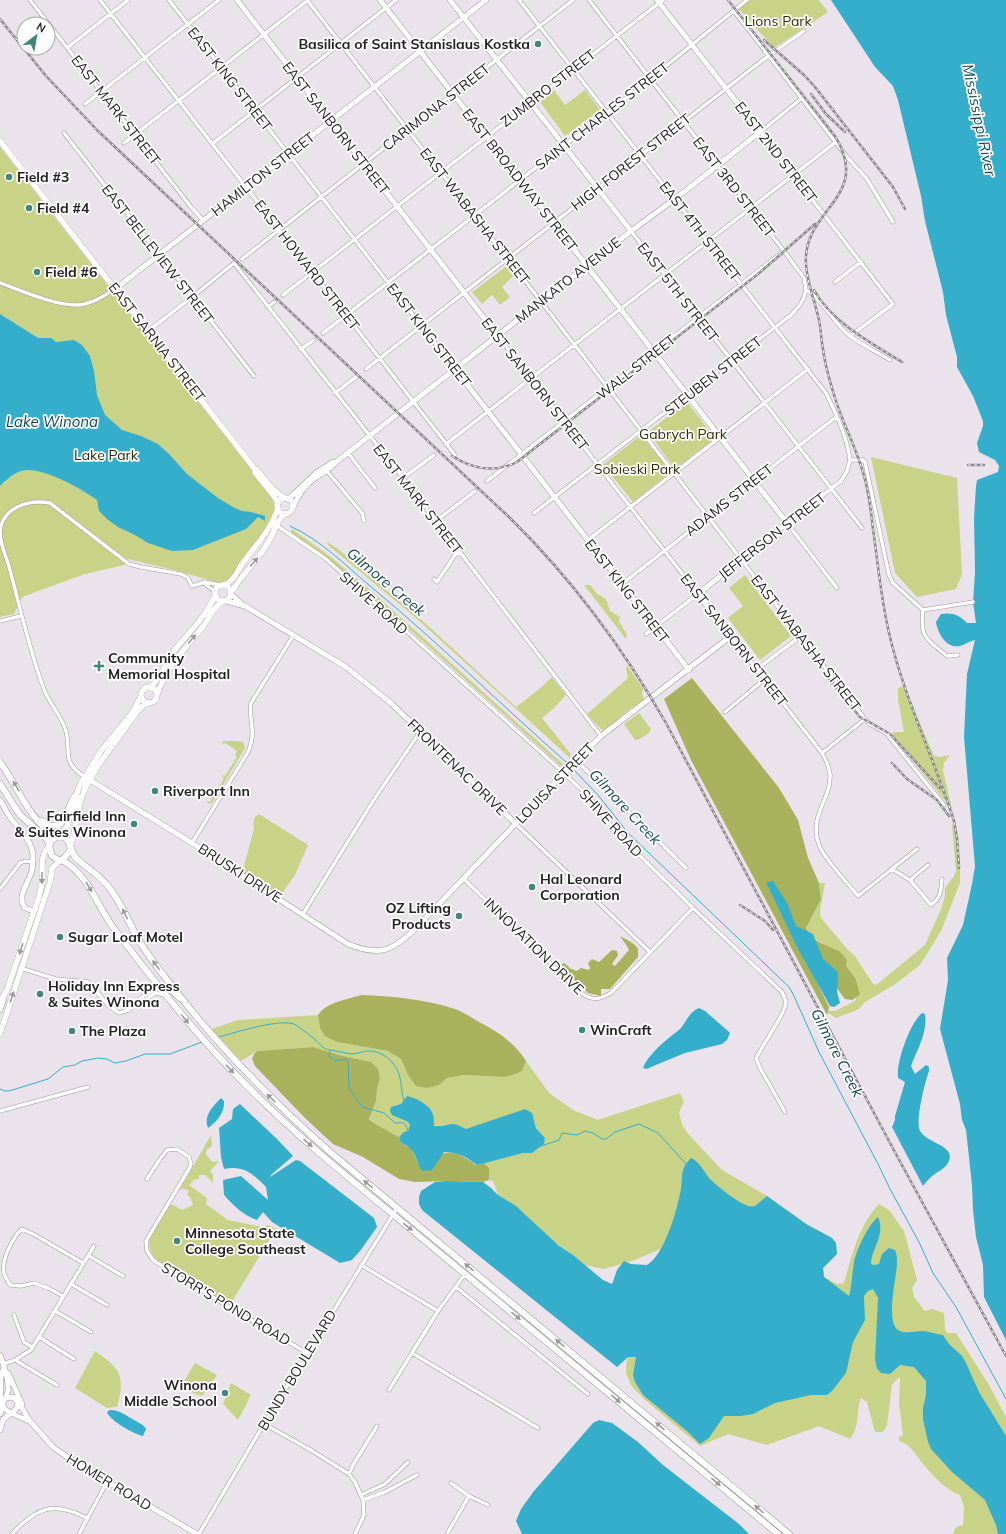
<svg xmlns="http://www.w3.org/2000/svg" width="1006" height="1534" viewBox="0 0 1006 1534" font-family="Mulish,sans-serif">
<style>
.green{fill:#c9d387}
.forest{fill:#a8b25c}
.water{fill:#34aecb}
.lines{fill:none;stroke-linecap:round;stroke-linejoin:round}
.stream{stroke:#34aecb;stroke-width:1}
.street-casing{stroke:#9e989f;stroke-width:4.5}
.secondary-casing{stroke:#9e989f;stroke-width:6}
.primary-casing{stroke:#9e989f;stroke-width:6}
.highway-casing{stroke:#9e989f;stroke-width:7}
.street{stroke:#fff;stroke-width:3.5}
.secondary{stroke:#fff;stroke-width:5}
.primary{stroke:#fff;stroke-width:5.5}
.highway{stroke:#fff;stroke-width:6}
.rail-casing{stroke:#8c878d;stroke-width:2.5}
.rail{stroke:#fff;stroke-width:1;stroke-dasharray:3;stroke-linecap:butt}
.oneway{fill:#9c9b9c}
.poi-dot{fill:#42877c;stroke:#fff;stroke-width:1.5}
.labels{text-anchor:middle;stroke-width:3.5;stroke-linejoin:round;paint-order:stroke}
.park-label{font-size:14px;fill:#2a2e08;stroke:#fff}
.poi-label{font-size:14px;font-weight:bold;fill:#232123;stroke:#fff;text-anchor:start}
.street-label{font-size:14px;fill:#232123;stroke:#fff}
.water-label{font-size:15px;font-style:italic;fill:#154855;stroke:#fff}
</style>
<rect width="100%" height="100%" fill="#eae3eb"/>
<!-- green -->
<path class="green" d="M747 0H819L828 12 774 48 738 8Z
M554 90 565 105 585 90 600 110 565 136 540 102Z
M0 147 258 478C264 487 274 497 275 508 275 522 238 567 228 581L220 583 174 570 128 559 124 565 85 574 22 597 14 614 0 617Z
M507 266 514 275 502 287 510 297 500 305 492 295 482 304 472 292Z
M687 402 715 438 675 469 648 432Z
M641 435 671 472 633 502 603 465Z
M871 457 957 478 962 574 956 589 917 597 895 573Z
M292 529 331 557 378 597 564 765 561 766 416 635 327 559 291 532Z
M327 542 338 549 424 622 516 707 538 690 552 677 566 695 554 708 542 718 570 753V758L415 617 328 545Z
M745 575 791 636 760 660 728 618 743 606 729 588Z
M584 585H590L597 594 606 599 610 611 620 617 619 621 627 635 626 639Z
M627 665 643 689 642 694 644 700 635 706 632 707 606 729 602 730 587 714 628 678 626 669Z
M904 686 934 756 940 757 950 755 944 763 943 770 952 809 893 736V732H904L898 700V688Z
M639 713 651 729 649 733 638 740H635L624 724Z
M223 741H238L243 742 245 748 213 802 209 804 206 801 210 802 224 778 222 776 223 775 225 776 237 757 235 755 237 751 225 743 222 745Z
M259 814 308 845 295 875 280 896 244 874V866L254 829 253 823 255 817Z
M952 825 956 828 960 863V883L941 931 920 965 894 985 865 1002 859 1009 836 1018 830 1014 827 1013 828 1011H835L855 1001 856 997 860 996 856 979 846 966 836 949C823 945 814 940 806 928L821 898 819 883H825L820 911 821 918 848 950 855 956 873 984 876 985 925 945 941 909 945 896V888L954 876 956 871Z
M318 1015 320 1028 337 1042 388 1051 401 1059 408 1075 439 1085 447 1078 464 1075 505 1077 516 1074 522 1071 526 1061 549 1093 573 1110 598 1120 680 1093 684 1102 679 1112 682 1125 690 1136 722 1170 767 1196 808 1225 832 1238 836 1243 837 1254 823 1268 824 1277 837 1284 844 1283C852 1255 859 1225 879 1204L890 1211 904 1231 917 1280 912 1288 914 1297 925 1311 932 1309 944 1313 945 1330 948 1333H956L989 1385 1006 1417V1534H953C955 1528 956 1526 963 1525L964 1507 960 1495C946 1490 933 1476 924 1465 915 1455 912 1445 899 1441V1437L903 1435 899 1403 900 1377 892 1384 887 1425 883 1432H875L867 1402 861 1398C856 1411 860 1428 850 1439L819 1426 767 1445 728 1434 700 1446 644 1399 631 1385 626 1373 627 1353 667 1246 635 1260 604 1269 584 1265 573 1255 553 1241 542 1231 498 1195 493 1181 489 1180V1168L484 1163 523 1153H532L544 1144 545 1138C542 1135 539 1131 537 1128 532 1120 535 1114 525 1109L466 1130C452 1121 449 1126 434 1126L432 1113 424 1103 407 1096 401 1104 391 1107 398 1118 408 1122 410 1125 408 1131 399 1137 377 1125 369 1118 376 1101 377 1089 380 1078 371 1062 339 1055 313 1047 257 1051 241 1061 212 1029 238 1020Z
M211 1135 212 1146 207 1150 206 1154 212 1162 219 1161 210 1171 213 1175V1183L205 1175H199V1179L194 1180 189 1185 207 1198 206 1204 228 1220 262 1227 268 1225 276 1229 230 1305 158 1261C150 1254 148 1247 150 1237L169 1205H173L182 1210 193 1205 190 1197 187 1195 189 1191 182 1188 181 1190 180 1189Z
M95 1351C120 1368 126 1376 117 1407L107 1408 75 1388Z
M195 1363 217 1375 202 1396 180 1388Z
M231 1383 251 1395 238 1420 223 1404Z"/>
<!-- forest -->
<path class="forest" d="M692 678 779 788 798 820 808 858 819 883 821 899 806 928C815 943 820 942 835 949 840 951 844 956 847 960L846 966 856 979 860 995 852 1000 845 999 788 924 829 1007 827 1015 691 760 664 699Z
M620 936 631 942 636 946 638 949V957L610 989H601V996L588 993 560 966 564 963 569 967V968L577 971 581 968 589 970 590 968 588 963 592 959 599 962 612 950 617 951 618 955 612 964 615 966 629 950 627 946Z
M361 995C392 996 424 999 455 1009 463 1012 471 1017 479 1022 497 1031 515 1043 526 1061L522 1071 516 1074 505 1077 464 1075 447 1078 439 1085 427 1088 416 1086 408 1075 401 1059 388 1051 337 1042 325 1036 320 1028 318 1015C327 1002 346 1000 361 995Z
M313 1047 339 1055 371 1062 378 1069 380 1078 377 1089 376 1101 369 1119 377 1125 399 1137 401 1143 411 1148 419 1165C446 1151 450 1146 476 1165L484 1163 489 1168V1180L483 1182 447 1181 415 1182 399 1179 363 1157 333 1144 305 1118 255 1066 252 1059 254 1054 257 1051Z"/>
<!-- water -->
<path class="water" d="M831 0H1006V1340L984 1297 983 1265 976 1237 973 1210 972 1185 966 1130 962 1120 960 1104 940 1029 948 980 947 958 963 925 972 884 975 866 964 737 967 674 975 640C970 641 967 643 963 645 948 651 938 635 936 622L941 614C952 612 960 615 967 623H976L973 602 975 572 974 518 976 486 977 480 998 472 999 466 995 460 979 452 977 443 983 426V421L973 396 957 367V357L946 315 943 292 925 221 921 196 898 100 893 86 875 67Z
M0 314 38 338H51L56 342 74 340 82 345 90 356 94 371 97 395 105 415 122 430 141 436 158 444 169 454 187 474 218 498 233 507 242 511 251 512 265 516V521L258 517 246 529 193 550 172 551 148 543 135 535 118 527 107 519 99 511 97 500C81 488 46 469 26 470 15 471 7 479 0 486Z
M773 881 787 903 796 926 813 934 823 959 837 971 838 975 837 992 840 1003 834 1007 830 1006 797 947 766 882Z
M699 1008 705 1011 728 1031 730 1033 727 1040 722 1044 685 1053 651 1067 647 1069 643 1068C647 1057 661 1044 670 1037 673 1034 677 1032 680 1029 686 1022 690 1011 699 1008Z
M922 1013 925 1014C928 1032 917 1050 911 1066L915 1074 926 1065 929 1067V1071C925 1082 915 1121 920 1131 928 1144 955 1145 949 1161 946 1169 936 1172 931 1177 928 1180 925 1183 923 1186L892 1127 895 1120V1116L905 1082 898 1078C896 1062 910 1023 922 1013Z
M407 1096C416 1098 428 1104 432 1112 434 1116 434 1122 434 1126 452 1127 448 1119 466 1129L525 1109 532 1113 536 1128 545 1138 544 1144 532 1153H523L477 1165C466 1157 458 1152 444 1152L432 1170 422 1171C415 1159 416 1148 401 1143L399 1137 404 1132 408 1131 410 1125 408 1122 392 1115 390 1111 391 1107 401 1104Z
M221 1098 224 1101C225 1112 217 1122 208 1128 203 1116 213 1106 221 1098Z
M240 1104 277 1139 293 1156 271 1175 270 1177 296 1160 300 1161 374 1218 377 1227 360 1251 352 1260 340 1263 272 1222 263 1212 257 1220C243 1215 234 1206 224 1195L223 1180 241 1176 268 1200 266 1187C253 1174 244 1165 224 1169L221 1157 219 1128 232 1119 233 1109Z
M691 1158C700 1162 704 1172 710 1179 717 1186 737 1202 746 1205 749 1207 752 1206 755 1206L767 1196 806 1224 832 1238 836 1243 837 1254 823 1268 824 1277 849 1296C852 1286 852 1273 854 1262 857 1249 868 1225 878 1217 886 1235 871 1249 871 1264L874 1265 879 1264 882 1254 889 1248 895 1250C897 1254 897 1259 897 1263 897 1276 884 1326 900 1331 907 1334 914 1331 922 1331 929 1331 936 1334 943 1335L949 1344 962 1356 967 1365 979 1392 1006 1436V1534H998L996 1525 985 1500 952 1472 931 1449 928 1442 923 1419V1408L926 1395V1381L914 1367 900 1365 890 1374 881 1373 877 1369 875 1359 878 1298 873 1289 868 1291 864 1296 865 1320 853 1342 846 1373 832 1391 827 1395H811L775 1403 753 1414 741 1416H724L709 1438 700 1444 688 1432 643 1395 635 1382 633 1375 636 1357H628L617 1367 422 1210 419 1204V1197L421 1191 435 1182 447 1181 483 1182 491 1188 498 1195 516 1206 558 1245 573 1255 603 1280 612 1284 617 1270 624 1261 631 1264 647 1265C665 1254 677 1210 681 1189 683 1175 680 1169 691 1158Z
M110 1410C121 1410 126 1416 136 1421 140 1424 143 1424 146 1429L143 1436C134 1434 110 1421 107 1412Z
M599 1420 612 1423 638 1442 663 1465 739 1524 749 1534H522L516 1521 521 1509 534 1491 593 1423Z"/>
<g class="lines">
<!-- stream -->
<path class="stream" d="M290 526C321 540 345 565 370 586 438 642 500 704 566 762
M574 770 598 795 628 833 789 987 794 996 819 1052 878 1164 890 1189 919 1242 933 1273 956 1307 1006 1399
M219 1037C233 1033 284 1017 296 1025 302 1029 308 1034 313 1038 319 1042 322 1049 330 1050 337 1051 345 1053 351 1054 356 1054 361 1052 366 1051 381 1050 394 1060 399 1074 402 1083 401 1092 404 1101
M330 1051 329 1056 336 1061 344 1059 348 1061 349 1088 360 1104 363 1107 384 1113 395 1123C404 1123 404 1120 408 1131
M0 1089 5 1091H9L48 1079 63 1067 75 1065 82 1061 98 1058 107 1059 115 1063 126 1061 145 1054H170L202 1042
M541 1146 559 1140 562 1133 577 1135 585 1131 593 1133 602 1139H606L615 1132 639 1124 658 1133 686 1164"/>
<defs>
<path id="street" d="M30 0 191 207 203 220
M100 0 455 455
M169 0 455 369
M307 0 865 719 870 724 886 733 944 805
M519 0 826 393C835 411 848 440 850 460H863L865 462 889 575 893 583 923 610 973 602
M589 0 784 251 804 278 806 290C822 298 834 324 850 336 862 345 877 352 890 360
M734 11 847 157 867 179 893 222
M67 48 128 0
M802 98 760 132 893 304 850 336
M85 104 219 0
M64 133 254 376
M124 143 308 0
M212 144 396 0
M631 231 862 528
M242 259 573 0
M835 282 861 262
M0 283C22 291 56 306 78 305 92 304 104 296 115 289
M283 295 663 0
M268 307 274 302
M148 331 196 294 234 263 403 478 601 736
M323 333 650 79 747 0
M497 335 698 594 646 634
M301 349 314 340
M366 369 768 56 804 31
M335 393 356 377
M446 444 836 142
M348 453 375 488
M326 470 362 513 364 521
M403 478 434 455
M487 481 784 251
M534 513 791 315C799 307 804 301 806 290
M436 521 475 491
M276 525 326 559 564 773 592 800 614 830 693 908 782 992 786 1001 785 1007 781 1016 756 1058 760 1068 785 1112
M588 540 808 369
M434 579 437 582 455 555 459 552
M203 582 215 592
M622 584 836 417
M837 588 787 523 841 481 847 471 850 460
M923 610C920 639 926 638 947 656L958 655
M0 621 21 616
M731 636 822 753C826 760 829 766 830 774 832 798 808 816 819 845 824 859 848 883 858 896L917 849
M757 669 801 636
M725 712 765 679
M822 753 865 719
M576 760 686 868
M84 787 85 777C59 761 73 750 65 728 60 715 51 705 45 692 29 650 20 606 8 563 4 551 0 544 0 531 3 507 29 499 50 503L129 564 141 567 181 574 188 578 192 586 205 582 220 585
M76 816V807L80 796
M516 824 650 952
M192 843 248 752C251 745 253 737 252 729 252 720 249 713 251 703L293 636
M892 869 910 880 931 905C941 898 941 890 942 879
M464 879 580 992C591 1001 599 1000 611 993L693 908
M910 880 928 865
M0 889 20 863 25 861 33 862
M303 914 375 798 420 732
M20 968 56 979 88 982 109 1006 119 1013 129 1010 142 997 159 986 168 989 179 999
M136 1005 141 1003 155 993 165 995
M0 1111 88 1087
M147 1179 160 1159 167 1150 177 1149 189 1157 191 1164 190 1167 146 1241 147 1251 153 1260 174 1274 307 1353
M89 1256 123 1276
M361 1265 438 1311
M71 1284 107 1305
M456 1287 588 1394
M63 1296 48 1288 34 1283 21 1286 10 1285C8 1281 5 1277 4 1273 1 1260 13 1237 22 1229L35 1235 83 1263
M55 1311 91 1332
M14 1315 24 1342 32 1347
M39 1337 74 1359
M412 1353 538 1428
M15 1360 31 1350 94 1246
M3 1364 15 1360 57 1385
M389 1390 438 1311 465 1274
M264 1424 309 1449 349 1474 355 1482 363 1500 364 1515 355 1534
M349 1474 353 1465 377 1426
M451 1483 469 1496 488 1505
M361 1495 385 1484 408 1462
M363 1500 385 1492 417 1475
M12 1534C37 1507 53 1501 87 1518
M79 1534 107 1482
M199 1534 264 1424 397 1208
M447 1534 469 1496"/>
<path id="secondary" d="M237 0 497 335
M450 0 631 231
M115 289 486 0
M455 369 689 670
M288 499 294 494 317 472 333 462
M293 507C298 495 305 485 315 478 322 473 331 469 336 462L455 369 631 231 675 199 760 132 657 0
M231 594 244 606
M226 601 245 606 346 667 392 704 516 824
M89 777 90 780 192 843 348 944C380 957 393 951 417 927L564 773 601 736 731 636 698 594 787 523 380 0
M0 800C4 807 8 815 13 821 21 832 32 841 33 855 33 860 33 866 32 870 29 883 16 896 25 908L33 911
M0 1010 4 998
M0 1355C4 1366 9 1379 8 1391 7 1397 0 1402 4 1408 6 1412 23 1418 29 1421
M8 1373 22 1404
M6 1398 13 1397 17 1401 18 1407 12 1413
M18 1402 30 1421 53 1447 74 1462 197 1534
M0 1406 1 1377 4 1367
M0 1414 3 1405
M0 1430 3 1420 11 1413"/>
<path id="primary" d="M0 141 254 468 257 470 272 488 284 498
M255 472C261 482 274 494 278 503
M277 506a8 8 0 1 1 16 0a8 8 0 1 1-16 0Z
M224 585C234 581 237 572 242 564 255 546 271 530 278 508
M215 593a8 8 0 1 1 16 0a8 8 0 1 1-16 0Z
M231 593C242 573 261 558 271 537 275 529 277 520 285 514
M141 695a8 8 0 1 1 16 0a8 8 0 1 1-16 0Z
M150 688C161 678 166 663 174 651 188 633 207 616 215 595
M157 695C166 667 186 648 204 625 210 617 214 606 223 601
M59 837 67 827 74 800 81 783 101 751 132 713 141 696
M70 846C77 831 76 814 81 799 91 771 110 750 127 726 133 718 137 708 147 703
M0 1002 7 990 39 897C40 892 41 888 42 884 43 871 39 857 49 846
M0 1034 50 882 52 868 60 861"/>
<path id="highway" d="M0 762C18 787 30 822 57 837
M0 784 20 815 44 836 50 844
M42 821 49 826 59 825C68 817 68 804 76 795
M71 849 65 857 60 861 52 856 49 846C50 842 52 839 57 837 71 833 70 854 77 859 87 868 98 874 107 885 120 900 127 919 137 937 146 953 157 967 168 981 216 1044 271 1100 330 1152L789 1534
M62 860C90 876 96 905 115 930 157 985 200 1040 250 1089 306 1145 369 1194 430 1245 546 1341 662 1438 778 1534"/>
</defs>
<!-- street casing -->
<use href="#street" class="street-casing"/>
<!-- secondary casing -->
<use href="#secondary" class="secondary-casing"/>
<!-- primary casing -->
<use href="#primary" class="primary-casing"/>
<!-- highway casing -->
<use href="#highway" class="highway-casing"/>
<!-- street -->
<use href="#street" class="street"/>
<!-- secondary -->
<use href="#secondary" class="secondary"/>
<!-- primary -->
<use href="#primary" class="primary"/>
<!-- highway -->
<use href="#highway" class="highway"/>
<defs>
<path id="rail" d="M728 0 835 136C873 198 802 209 806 264 807 282 815 302 819 320 821 330 821 339 823 349 825 365 830 382 835 398 843 424 857 449 864 476 869 493 871 511 873 529 878 564 881 599 889 633 904 698 934 758 954 821L957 838 959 868
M0 19 46 76 98 131 511 519C573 580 623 648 666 723L897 1156 1006 1356
M764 40 804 75 815 87 893 187 905 209
M811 94 826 114 845 132
M814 290C831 322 873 344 902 362
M452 456C472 469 495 473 517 462L758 274 815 224
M968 465H984
M823 672 860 717 890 734 940 788
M892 763 907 779 937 800 949 816
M740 905 765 921 773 930"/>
</defs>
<!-- rail casing -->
<use href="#rail" class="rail-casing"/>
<!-- rail -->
<use href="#rail" class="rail"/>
</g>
<!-- one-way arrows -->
<defs><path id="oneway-solid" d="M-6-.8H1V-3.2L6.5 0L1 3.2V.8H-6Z"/></defs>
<g class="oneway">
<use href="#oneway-solid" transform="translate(254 562) rotate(-50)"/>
<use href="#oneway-solid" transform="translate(192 639) rotate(-50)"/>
<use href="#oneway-solid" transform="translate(16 786) rotate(-121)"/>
<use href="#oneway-solid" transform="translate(42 878) rotate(91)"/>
<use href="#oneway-solid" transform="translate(89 887) rotate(59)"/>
<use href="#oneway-solid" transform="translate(125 914) rotate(-116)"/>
<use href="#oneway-solid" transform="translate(21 949) rotate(108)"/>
<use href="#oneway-solid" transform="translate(156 965) rotate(-126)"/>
<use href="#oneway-solid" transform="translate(12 997) rotate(-72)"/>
<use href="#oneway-solid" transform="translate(185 1019) rotate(50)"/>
<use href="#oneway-solid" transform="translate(230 1069) rotate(46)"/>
<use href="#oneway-solid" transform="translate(271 1098) rotate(-135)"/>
<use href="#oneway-solid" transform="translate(308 1143) rotate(41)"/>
<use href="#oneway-solid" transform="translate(368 1184) rotate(-140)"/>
<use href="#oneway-solid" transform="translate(408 1227) rotate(39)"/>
<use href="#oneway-solid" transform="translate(469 1267) rotate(-141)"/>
<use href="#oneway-solid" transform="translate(516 1316) rotate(40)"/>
<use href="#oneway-solid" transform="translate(560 1343) rotate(-140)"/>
<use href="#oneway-solid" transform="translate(616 1399) rotate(40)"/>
<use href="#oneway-solid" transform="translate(660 1426) rotate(-140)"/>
<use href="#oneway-solid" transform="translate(716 1482) rotate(40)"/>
<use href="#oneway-solid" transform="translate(759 1509) rotate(-140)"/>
</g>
<!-- markers -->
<g class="poi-dot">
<circle cx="538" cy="44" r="4"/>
<circle cx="9" cy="177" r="4"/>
<circle cx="29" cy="208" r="4"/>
<circle cx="37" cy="272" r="4"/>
<path d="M97 660h4v4h4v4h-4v4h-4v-4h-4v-4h4z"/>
<circle cx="155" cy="791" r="4"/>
<circle cx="134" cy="824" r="4"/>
<circle cx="532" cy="887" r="4"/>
<circle cx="459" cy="916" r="4"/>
<circle cx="60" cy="937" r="4"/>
<circle cx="40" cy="994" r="4"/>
<circle cx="582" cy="1030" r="4"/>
<circle cx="72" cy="1031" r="4"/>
<circle cx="177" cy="1241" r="4"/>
<circle cx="225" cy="1393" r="4"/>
</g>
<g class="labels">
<!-- park labels -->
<g class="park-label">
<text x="778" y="26">Lions Park</text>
<text x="683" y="439">Gabrych Park</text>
<text x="106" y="460">Lake Park</text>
<text x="637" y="474">Sobieski Park</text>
</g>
<!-- poi labels -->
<g class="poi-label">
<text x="530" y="49" text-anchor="end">Basilica of Saint Stanislaus Kostka</text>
<text x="17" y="182">Field #3</text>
<text x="37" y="213">Field #4</text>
<text x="45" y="277">Field #6</text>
<text x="108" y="663">Community<tspan x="108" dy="16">Memorial Hospital</tspan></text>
<text x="163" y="796">Riverport Inn</text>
<text x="126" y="821" text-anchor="end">Fairfield Inn<tspan x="126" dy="16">&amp; Suites Winona</tspan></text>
<text x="540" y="884">Hal Leonard<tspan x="540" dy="16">Corporation</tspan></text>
<text x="451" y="913" text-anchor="end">OZ Lifting<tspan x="451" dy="16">Products</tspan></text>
<text x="68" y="942">Sugar Loaf Motel</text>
<text x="48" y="991">Holiday Inn Express<tspan x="48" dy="16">&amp; Suites Winona</tspan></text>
<text x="590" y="1035">WinCraft</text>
<text x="80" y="1036">The Plaza</text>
<text x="185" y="1238">Minnesota State<tspan x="185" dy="16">College Southeast</tspan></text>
<text x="217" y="1390" text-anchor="end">Winona<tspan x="217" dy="16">Middle School</tspan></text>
</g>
<!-- street labels -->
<g class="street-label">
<text transform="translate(230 79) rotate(52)" y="5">EAST KING STREET</text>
<text transform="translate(548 88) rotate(-38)" y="5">ZUMBRO STREET</text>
<text transform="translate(436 107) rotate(-38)" y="5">CARIMONA STREET</text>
<text transform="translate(116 110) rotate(52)" y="5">EAST MARK STREET</text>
<text transform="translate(602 116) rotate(-38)" y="5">SAINT CHARLES STREET</text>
<text transform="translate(336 128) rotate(52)" y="5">EAST SANBORN STREET</text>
<text transform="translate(776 152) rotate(52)" y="5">EAST 2ND STREET</text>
<text transform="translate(631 162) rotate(-38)" y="5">HIGH FOREST STREET</text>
<text transform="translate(263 174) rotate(-38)" y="5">HAMILTON STREET</text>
<text transform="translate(520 180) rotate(52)" y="5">EAST BROADWAY STREET</text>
<text transform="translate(734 187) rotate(52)" y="5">EAST 3RD STREET</text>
<text transform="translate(475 216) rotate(52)" y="5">EAST WABASHA STREET</text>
<text transform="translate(700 231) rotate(52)" y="5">EAST 4TH STREET</text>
<text transform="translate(158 254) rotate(52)" y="5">EAST BELLEVIEW STREET</text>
<text transform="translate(307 265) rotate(52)" y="5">EAST HOWARD STREET</text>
<text transform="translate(568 280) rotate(-38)" y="5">MANKATO AVENUE</text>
<text transform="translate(678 292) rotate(52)" y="5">EAST 5TH STREET</text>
<text transform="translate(429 335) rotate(52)" y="5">EAST KING STREET</text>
<text transform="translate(157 342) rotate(52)" y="5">EAST SARNIA STREET</text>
<text transform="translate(636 367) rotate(-38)" y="5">WALL STREET</text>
<text transform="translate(713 376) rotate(-38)" y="5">STEUBEN STREET</text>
<text transform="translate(535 384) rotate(52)" y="5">EAST SANBORN STREET</text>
<text transform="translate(418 499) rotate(52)" y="5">EAST MARK STREET</text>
<text transform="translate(729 500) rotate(-38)" y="5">ADAMS STREET</text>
<text transform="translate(772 536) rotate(-38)" y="5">JEFFERSON STREET</text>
<text transform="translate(627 591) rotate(52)" y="5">EAST KING STREET</text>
<text transform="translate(374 603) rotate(42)" y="5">SHIVE ROAD</text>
<text transform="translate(734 640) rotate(52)" y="5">EAST SANBORN STREET</text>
<text transform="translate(806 643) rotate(52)" y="5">EAST WABASHA STREET</text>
<text transform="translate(457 767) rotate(44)" y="5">FRONTENAC DRIVE</text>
<text transform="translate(555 783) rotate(-46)" y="5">LOUISA STREET</text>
<text transform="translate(611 823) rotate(48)" y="5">SHIVE ROAD</text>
<text transform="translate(240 873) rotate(33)" y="5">BRUSKI DRIVE</text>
<text transform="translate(534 946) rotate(44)" y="5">INNOVATION DRIVE</text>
<text transform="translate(226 1304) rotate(31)" y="5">STORR'S POND ROAD</text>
<text transform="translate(297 1370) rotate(-59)" y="5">BUNDY BOULEVARD</text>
<text transform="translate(109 1482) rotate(31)" y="5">HOMER ROAD</text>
</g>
<!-- water labels -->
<g class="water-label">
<text transform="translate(979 120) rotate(78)" y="5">Mississippi River</text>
<text x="52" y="427">Lake Winona</text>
<text transform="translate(386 582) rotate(40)" y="5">Gilmore Creek</text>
<text transform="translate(625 807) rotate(47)" y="5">Gilmore Creek</text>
<text transform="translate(837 1053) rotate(63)" y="5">Gilmore Creek</text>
</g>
</g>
<!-- north arrow -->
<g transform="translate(36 36) rotate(31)"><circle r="19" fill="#ffffff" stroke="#a7a6a7"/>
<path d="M0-3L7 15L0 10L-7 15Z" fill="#42877c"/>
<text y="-6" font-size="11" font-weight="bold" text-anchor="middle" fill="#232123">N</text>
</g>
</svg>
